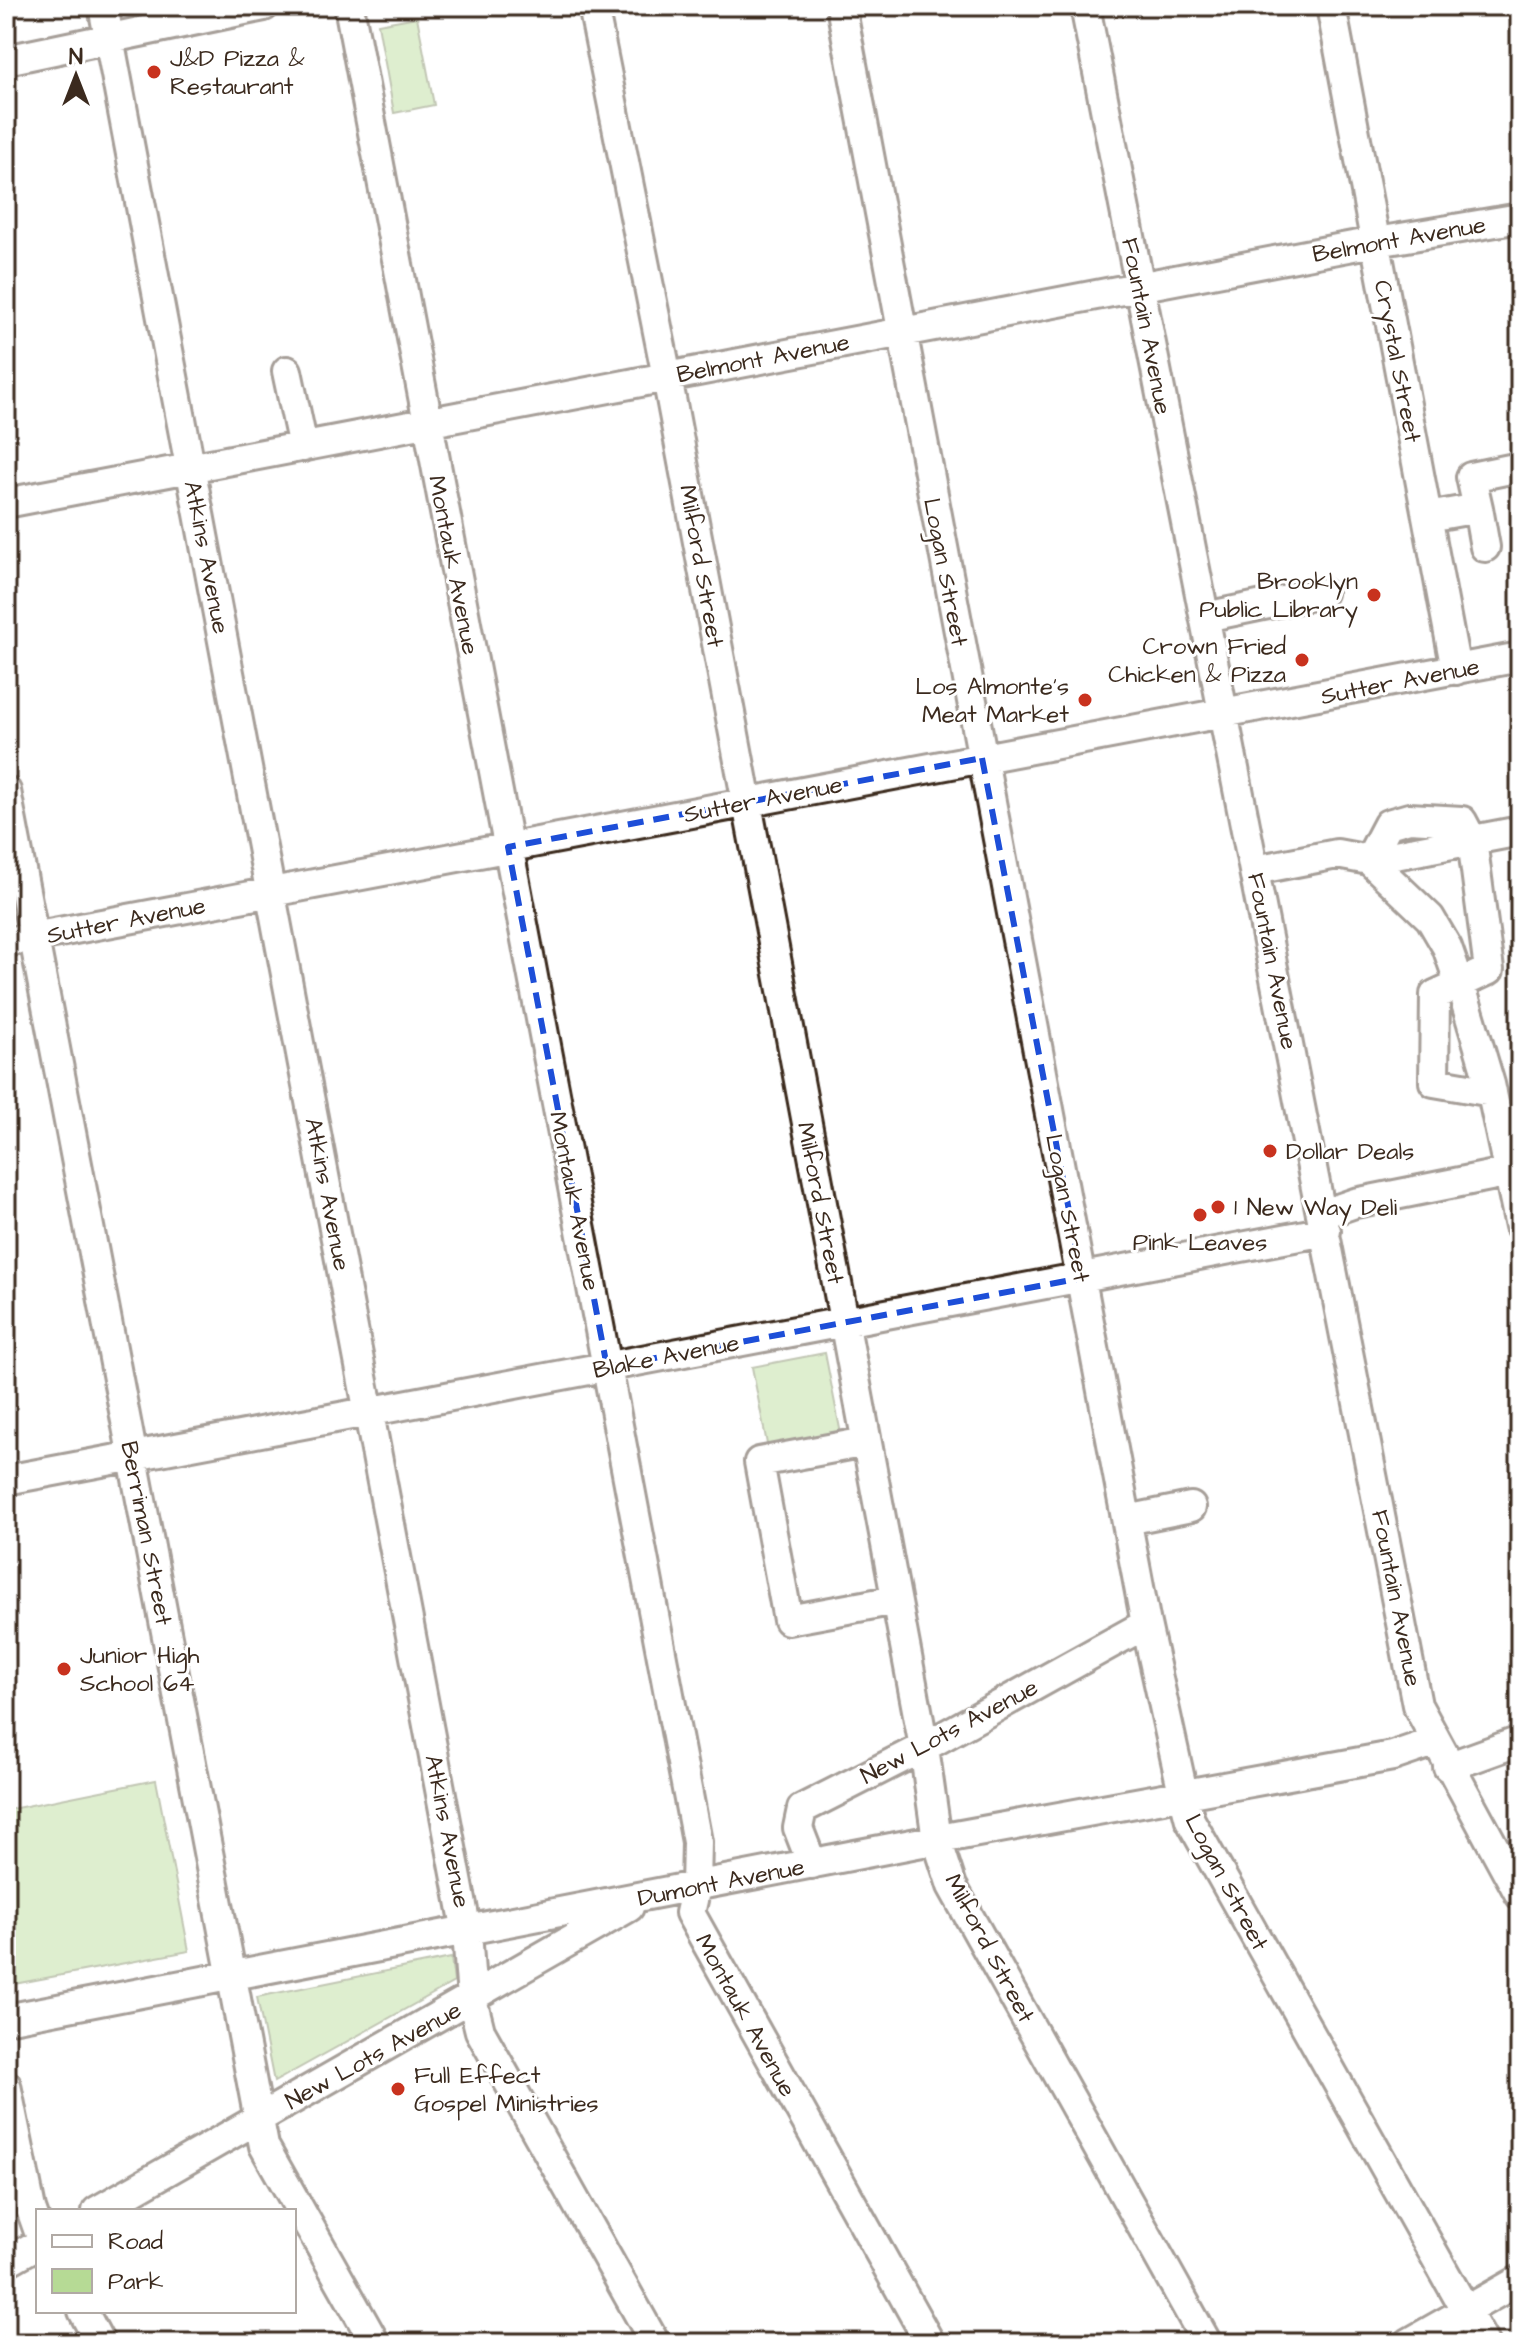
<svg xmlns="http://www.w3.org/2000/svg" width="1526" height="2349" viewBox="0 0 1526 2349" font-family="'Architects Daughter',sans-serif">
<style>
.green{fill:#b6da95;stroke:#78825a;stroke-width:2}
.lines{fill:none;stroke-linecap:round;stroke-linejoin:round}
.minor-casing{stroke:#3b2a1e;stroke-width:34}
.minor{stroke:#fff;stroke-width:28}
.marked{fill:none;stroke:#1d4ed8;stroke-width:6;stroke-dasharray:16 10;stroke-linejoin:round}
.poi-dot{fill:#c8321e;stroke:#fff;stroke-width:3}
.labels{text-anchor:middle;stroke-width:6;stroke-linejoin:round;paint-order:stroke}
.poi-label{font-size:24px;fill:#3b2a1e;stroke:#fff;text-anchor:start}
.street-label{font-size:24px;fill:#3b2a1e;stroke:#fff}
</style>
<rect width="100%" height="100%" fill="#fff"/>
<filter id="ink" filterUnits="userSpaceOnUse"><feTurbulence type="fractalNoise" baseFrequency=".0125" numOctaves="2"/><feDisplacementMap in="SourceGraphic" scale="16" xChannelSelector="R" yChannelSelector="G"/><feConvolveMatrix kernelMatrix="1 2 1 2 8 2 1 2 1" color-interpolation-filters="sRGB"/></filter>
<g filter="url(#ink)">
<!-- green -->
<path class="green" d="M417 17 434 105 394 113 378 24Z
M825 1353 841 1434 768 1449 752 1367Z
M156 1780 189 1951 14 1984 6 1943V1810Z
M451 1958 454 1982 274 2082 257 1997Z"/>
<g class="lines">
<defs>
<path id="minor" d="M103 6 467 1932 472 1999 480 2031 655 2343
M349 6 697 1842 696 1887 690 1913 930 2343
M593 6 667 377 924 1747 937 1840 952 1886 1207 2343
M841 6 1146 1624 1183 1793 1190 1820 1484 2343
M1085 6 1417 1705 1520 1895
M1331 6 1456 670
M6 60 264 6
M287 371 303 447
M6 503 1353 246 1520 218
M1478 508 1485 547
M1428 517 1478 508 1471 477 1520 467
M1205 617 1322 593
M6 791 264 2146 375 2343
M1369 860 1388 824 1409 818 1462 821 1472 840 1489 970 1435 995 1434 1082 1492 1092
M1369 860 1520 831
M1255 870 1337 854 1369 860 1430 918 1447 947 1463 993 1490 1084 1520 1226
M6 942 1520 657
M1323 1214 1355 1203 1520 1170
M866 1442 759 1462 788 1620 896 1600
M6 1480 1326 1231
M1127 1520 1191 1507
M1448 1767 1520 1741
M812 1864 798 1828 802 1809 924 1747 1146 1624
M6 2019 917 1843 1393 1756 1434 1742
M6 2085 31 2209 38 2229
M97 2211 629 1907
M6 2262 38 2244
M83 2311 100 2343
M1409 2343 1520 2280"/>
</defs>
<!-- minor casing -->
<use href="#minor" class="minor-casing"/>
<!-- minor -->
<use href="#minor" class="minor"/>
</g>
</g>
<!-- marked area -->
<path d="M0 0H1526V2349H0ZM982 758 1082 1278 607 1367 508 847Z" fill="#fff" fill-opacity=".55" fill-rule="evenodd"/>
<path class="marked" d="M982 758 1082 1278 607 1367 508 847Z"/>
<!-- markers -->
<g class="poi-dot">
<circle cx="154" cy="72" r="8"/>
<circle cx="1374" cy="595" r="8"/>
<circle cx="1302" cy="660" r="8"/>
<circle cx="1085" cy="700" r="8"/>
<circle cx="1270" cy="1151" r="8"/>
<circle cx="1218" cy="1207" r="8"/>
<circle cx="1200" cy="1215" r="8"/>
<circle cx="64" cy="1669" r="8"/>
<circle cx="398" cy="2089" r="8"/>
</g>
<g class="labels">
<!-- poi labels -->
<g class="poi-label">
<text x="170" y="66">J&amp;D Pizza &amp;<tspan x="170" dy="28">Restaurant</tspan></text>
<text x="1358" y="589" text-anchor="end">Brooklyn<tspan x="1358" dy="28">Public Library</tspan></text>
<text x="1286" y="654" text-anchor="end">Crown Fried<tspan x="1286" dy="28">Chicken &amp; Pizza</tspan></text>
<text x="1069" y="694" text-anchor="end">Los Almonte's<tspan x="1069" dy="28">Meat Market</tspan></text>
<text x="1286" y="1159">Dollar Deals</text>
<text x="1234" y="1215">1 New Way Deli</text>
<text x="1200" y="1250" text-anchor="middle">Pink Leaves</text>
<text x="80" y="1663">Junior High<tspan x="80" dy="28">School 64</tspan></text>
<text x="414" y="2083">Full Effect<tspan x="414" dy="28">Gospel Ministries</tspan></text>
</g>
<!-- street labels -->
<g class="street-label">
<text transform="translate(1399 239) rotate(-10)" y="8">Belmont Avenue</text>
<text transform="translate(1147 326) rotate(79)" y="8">Fountain Avenue</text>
<text transform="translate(763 358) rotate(-11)" y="8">Belmont Avenue</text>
<text transform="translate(1398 361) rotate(79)" y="8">Crystal Street</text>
<text transform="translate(207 557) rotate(79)" y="8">Atkins Avenue</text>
<text transform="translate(454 565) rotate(79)" y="8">Montauk Avenue</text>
<text transform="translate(702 566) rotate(80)" y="8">Milford Street</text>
<text transform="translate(946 572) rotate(79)" y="8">Logan Street</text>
<text transform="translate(1400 681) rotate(-11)" y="8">Sutter Avenue</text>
<text transform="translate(763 799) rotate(-11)" y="8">Sutter Avenue</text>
<text transform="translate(126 920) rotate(-11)" y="8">Sutter Avenue</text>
<text transform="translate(1273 961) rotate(79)" y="8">Fountain Avenue</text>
<text transform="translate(328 1194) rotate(79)" y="8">Atkins Avenue</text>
<text transform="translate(575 1201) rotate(79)" y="8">Montauk Avenue</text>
<text transform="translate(821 1203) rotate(79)" y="8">Milford Street</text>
<text transform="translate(1068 1208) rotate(79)" y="8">Logan Street</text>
<text transform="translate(666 1356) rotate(-11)" y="8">Blake Avenue</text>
<text transform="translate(147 1533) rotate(79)" y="8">Berriman Street</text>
<text transform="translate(1397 1598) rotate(79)" y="8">Fountain Avenue</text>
<text transform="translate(949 1731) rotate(-28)" y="8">New Lots Avenue</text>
<text transform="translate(448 1831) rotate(79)" y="8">Atkins Avenue</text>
<text transform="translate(721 1882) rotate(-11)" y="8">Dumont Avenue</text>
<text transform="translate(1227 1882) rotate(62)" y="8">Logan Street</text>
<text transform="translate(990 1948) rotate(62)" y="8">Milford Street</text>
<text transform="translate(746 2015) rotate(61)" y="8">Montauk Avenue</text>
<text transform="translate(373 2055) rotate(-29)" y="8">New Lots Avenue</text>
</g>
</g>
<!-- margin -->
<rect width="1526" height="2349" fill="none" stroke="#fff" stroke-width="32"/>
<rect x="16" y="16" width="1494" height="2317" fill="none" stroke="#3b2a1e" stroke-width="3" filter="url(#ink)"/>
<!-- legend -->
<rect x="36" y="2209" width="260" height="104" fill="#ffffff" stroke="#b1aaa5" stroke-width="2"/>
<rect x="52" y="2235" width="40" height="12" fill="#ffffff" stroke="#b1aaa5" stroke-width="2"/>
<text x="108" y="2249" font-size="24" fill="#3b2a1e">Road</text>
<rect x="52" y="2269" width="40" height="24" fill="#b6da95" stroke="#b1aaa5" stroke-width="2"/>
<text x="108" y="2289" font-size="24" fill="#3b2a1e">Park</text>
<!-- north arrow -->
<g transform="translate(76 76)" stroke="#ffffff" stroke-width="6" paint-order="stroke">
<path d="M0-6L14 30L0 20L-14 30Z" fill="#3b2a1e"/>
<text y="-12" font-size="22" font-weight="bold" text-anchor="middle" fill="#3b2a1e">N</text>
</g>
</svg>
